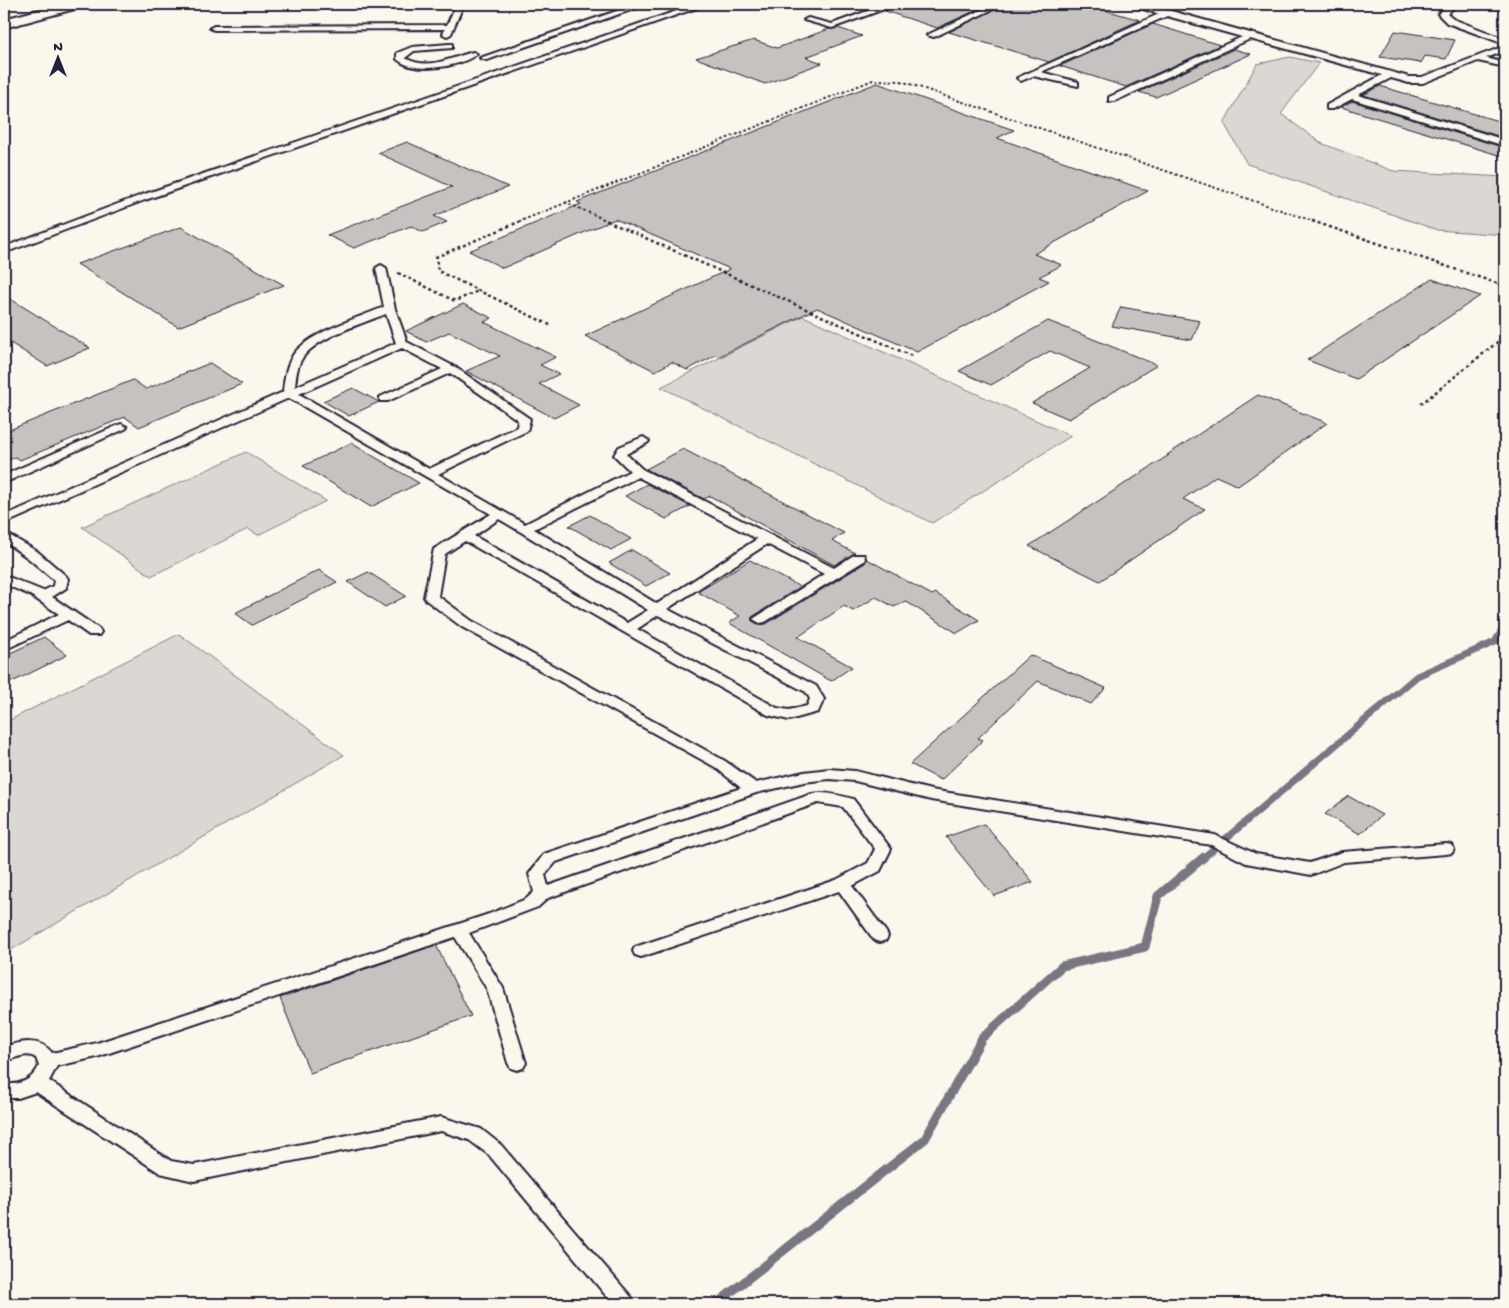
<svg xmlns="http://www.w3.org/2000/svg" width="1509" height="1308" viewBox="0 0 1509 1308" font-family="'Gochi Hand',sans-serif">
<style>
.green{fill:#dbd8d3;stroke:#7e7d87}
.lines{fill:none;stroke-linecap:round;stroke-linejoin:round}
.stream-far1{stroke:#787681;stroke-width:7}
.stream{stroke:#787681;stroke-width:9}
.building{fill:#c6c2c0;stroke:#22223b}
.lane-casing{stroke:#22223b;stroke-width:4}
.street-casing{stroke:#22223b;stroke-width:4}
.path-far1{stroke:#22223b;stroke-width:2;stroke-dasharray:2.5 2.5;stroke-linecap:butt}
.path{stroke:#22223b;stroke-width:2.5;stroke-dasharray:3 3;stroke-linecap:butt}
.lane{fill:#fbf7ec;fill-rule:evenodd}
.street{fill:#fbf7ec;fill-rule:evenodd}
</style>
<rect width="100%" height="100%" fill="#fbf7ec"/>
<filter id="ink" filterUnits="userSpaceOnUse"><feTurbulence type="fractalNoise" baseFrequency=".02" numOctaves="2"/><feDisplacementMap in="SourceGraphic" scale="10" xChannelSelector="R" yChannelSelector="G"/><feConvolveMatrix kernelMatrix="1 2 1 2 8 2 1 2 1" color-interpolation-filters="sRGB"/></filter>
<g filter="url(#ink)">
<!-- green -->
<path class="green" d="M1290 57 1319 63 1281 114 1321 143 1393 171 1505 177V235L1437 230 1247 164 1224 123 1257 64Z
M803 316 1071 436 932 523 661 387Z
M246 452 326 501 258 535 248 529 151 576 82 527Z
M179 634 344 755 4 954V723Z"/>
<g class="lines">
<!-- stream-far1 -->
<path class="stream-far1" d="M1203 858 1417 676 1495 642 1505 625"/>
<!-- stream -->
<path class="stream" d="M716 1304 925 1139 982 1038 1062 966 1145 947 1158 896 1204 857"/>
</g>
<!-- building -->
<path class="building" d="M900 4H990L937 28 885 11Z
M1006 4H1084L1140 20 1049 62 949 32Z
M1153 24 1220 45 1126 87 1060 66Z
M838 28 862 36 806 57 822 63 765 84 696 58 754 40 777 48 829 29Z
M1395 31 1455 40 1446 59 1425 56 1421 63 1380 57Z
M1234 49 1251 54 1156 97 1139 92Z
M877 83 1014 130 997 138 1148 191 1034 254 1062 265 1039 277 1049 281 917 352 817 308 718 357 716 355 687 370 672 362 655 371 585 336 730 269 615 219 503 268 469 251 581 204 577 202Z
M1380 86 1505 123V138L1363 95Z
M1352 101 1505 148V157L1341 107Z
M407 142 508 187 434 216 447 222 423 232 411 226 354 248 327 235 452 187 378 153Z
M181 227 214 246 284 285 178 327 77 264Z
M1432 279 1480 296 1356 379 1307 360Z
M4 295 90 348 47 366 4 339Z
M463 304 492 318 484 322 556 357 540 365 559 374 539 384 579 405 554 418 466 371 500 356 449 332 426 342 406 331Z
M1121 307 1200 321 1192 340 1112 326Z
M1048 321 1061 326 1157 365 1069 419 1032 403 1090 368 1050 351 991 385 959 371Z
M210 363 242 384 139 427 125 417 20 460 16 457 4 462V432L133 380 146 389Z
M353 388 379 402 349 416 323 401Z
M1258 395 1327 423 1238 486 1216 476 1183 499 1205 509 1100 581 1029 546 1169 455H1167Z
M351 443 419 483 371 507 303 466Z
M683 449 844 533 832 541 855 553 834 565 710 496 704 499 646 469Z
M647 484 690 506 666 519 625 496Z
M590 515 631 539 611 550 569 526Z
M632 550 670 573 646 586 609 563Z
M867 559 932 595 935 593 979 620 957 633 905 601 894 607 876 597 853 611 844 606 798 637 852 667 831 681 729 623 740 616 698 592 750 560 800 587 752 617V621L760 625 766 624 865 563Z
M319 570 337 582 252 625 235 613Z
M368 572 406 596 385 607 348 582Z
M44 637 67 655 4 686V656Z
M1030 655 1106 688 1091 704 1038 681 978 738 983 740 941 780 910 764Z
M1348 796 1382 815 1360 834 1325 814Z
M984 824 1033 882 994 896 946 837Z
M436 945 471 1016 310 1073 280 998Z"/>
<g class="lines">
<defs>
<path id="lane" d="M461 4H472L462 8 451 34 447 36 443 34 445 29 214 30 210 28 214 26 447 25 455 7Z
M637 4H648L487 60 480 58Z
M697 4H708L145 200 4 253V247L139 196Z
M887 4H898L832 28 804 20 808 18 832 24Z
M994 4H1004L934 37 927 35Z
M1128 4H1140L1171 11 1409 77H1422L1505 46V51L1486 58 1505 63V67L1478 61 1423 83H1409L1391 78 1358 95 1505 140V146L1352 99 1333 109H1327V105L1382 75 1250 39 1115 101H1109V97L1242 37 1167 16 1041 72 1078 82V86L1033 76 1021 81 1017 78 1159 14Z
M1449 4H1457L1447 14 1453 19 1505 39V44L1447 23 1438 14Z
M449 44H452V48L414 51 405 58C428 71 450 58 473 52L477 54C460 67 414 75 397 59V53L412 47Z
M381 265 386 268 395 309 407 342 455 367 530 419 527 431 438 474 525 524 630 471 614 455 619 447 643 437 649 441 647 443 626 454 642 469 834 568 854 555H864L865 558 864 561 765 622 760 623 753 619 824 574 767 544 667 609 816 686 824 699 818 712 789 720 768 715 465 541 445 554 438 596 472 621 725 761 756 783 804 772 829 769 855 771 931 790 1215 835 1256 854 1310 863 1342 852 1446 844 1452 845 1454 849 1452 853 1446 854 1344 862 1311 875 1246 863 1211 845 931 800 855 781 829 779 804 782 756 793 556 862 545 875 548 886 812 794C824 791 842 796 853 799L891 849 880 871 852 886 886 932 888 936 886 940 880 942 874 940 839 891 641 957 635 955 633 951 635 947 836 880 868 863 875 849 843 807 818 803 548 898 538 907 469 933 503 988 526 1063 523 1068 517 1070 511 1068 508 1063 487 989 455 937 97 1057 57 1066 49 1081 171 1161 194 1165 441 1117 481 1129 501 1145 632 1298 635 1304H613L489 1155 469 1140 441 1131 194 1181 160 1173 36 1092 18 1098H4V1084C19 1085 32 1081 39 1066L36 1058C26 1051 14 1059 4 1062V1047C20 1042 40 1037 52 1053L97 1043 489 914 526 899 534 892 529 874 544 854 741 788 715 767 462 627 426 600 424 597 434 549 491 514 289 398 4 524V516L283 392C284 380 286 366 293 355 309 332 359 318 384 307L376 268ZM386 314 396 343 295 387C296 377 297 365 303 357 318 337 363 323 386 314ZM402 348 442 369 380 397V401H388L450 373 518 420 517 427 429 469 299 394ZM638 477 757 539 657 604 534 529ZM499 519 521 532 648 610 627 623 474 536ZM658 615 806 692 810 699 807 706 789 710 777 708 637 629Z
M121 424 127 427 125 429 4 483V475Z
M4 532 38 552 66 576 68 579 66 588 52 597 99 629 101 632 99 635H89L68 620 4 650V641L59 614 30 595 4 584V575L43 591 53 586 54 580 28 558 4 541Z"/>
<path id="street" d="M61 4H84L82 7 4 28V19Z"/>
</defs>
<!-- lane casing -->
<use href="#lane" class="lane-casing"/>
<!-- street casing -->
<use href="#street" class="street-casing"/>
<!-- path-far1 -->
<path class="path-far1" d="M565 202 610 222
M518 222 873 80 901 81 1316 222"/>
<!-- path -->
<path class="path" d="M521 221 436 257 438 271 550 325
M607 221 914 357
M1312 221 1505 286
M398 273 455 301 478 291
M1421 404 1505 336"/>
<!-- lane -->
<use href="#lane" class="lane"/>
<!-- street -->
<use href="#street" class="street"/>
</g>
</g>
<!-- margin -->
<rect width="1509" height="1308" fill="none" stroke="#fbf7ec" stroke-width="20"/>
<rect x="10" y="10" width="1489" height="1288" fill="none" stroke="#22223b" stroke-width="2" filter="url(#ink)"/>
<!-- north arrow -->
<g transform="translate(58 58)" stroke="#fbf7ec" stroke-width="4" paint-order="stroke">
<path d="M0-4L9 19L0 12L-9 19Z" fill="#22223b"/>
<text y="-8" font-size="14" font-weight="bold" text-anchor="middle" fill="#22223b">N</text>
</g>
</svg>
